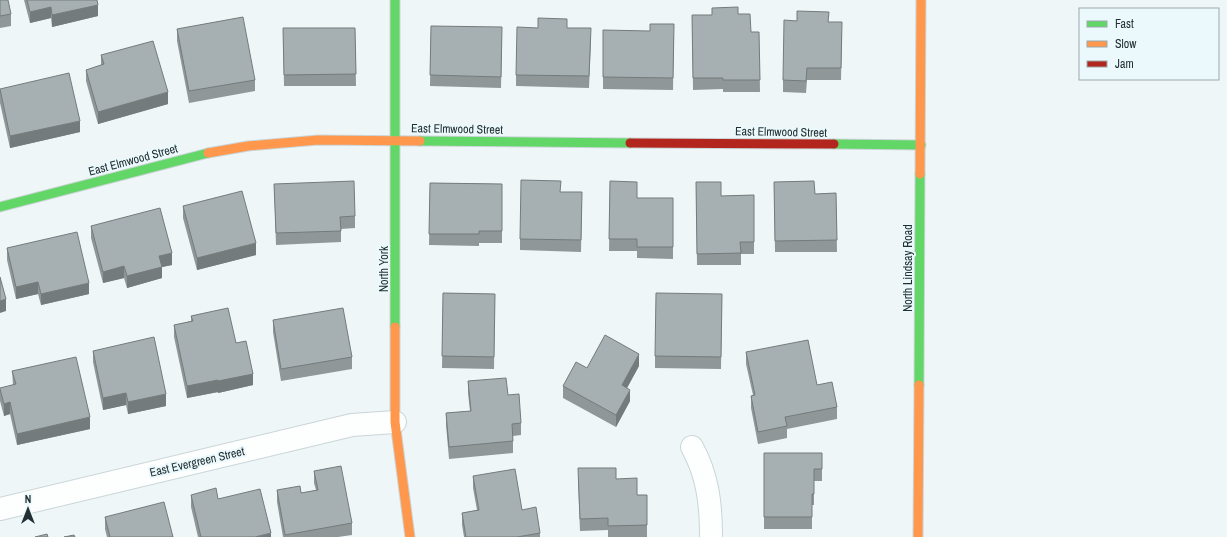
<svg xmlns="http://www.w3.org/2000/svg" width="1227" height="537" viewBox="0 0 1227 537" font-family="'Archivo Narrow',sans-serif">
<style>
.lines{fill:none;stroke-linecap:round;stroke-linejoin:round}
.street-casing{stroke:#cad5d7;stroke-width:24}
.fast-casing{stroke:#cad5d7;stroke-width:11}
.slow-casing{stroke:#cad5d7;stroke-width:11}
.jam-casing{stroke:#cad5d7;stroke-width:11}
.street{stroke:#fdfefe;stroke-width:22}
.fast{stroke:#63d668;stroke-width:9}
.slow{stroke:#ff974d;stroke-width:9}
.jam{stroke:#b3261e;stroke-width:9}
.wall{fill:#8f9799}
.shaded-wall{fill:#747b7d}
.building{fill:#a6b0b2;stroke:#747b7d}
.labels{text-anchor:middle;stroke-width:4;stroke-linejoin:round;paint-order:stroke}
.street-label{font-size:12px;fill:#223033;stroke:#ebf9fc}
</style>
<rect width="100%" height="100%" fill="#eff6f8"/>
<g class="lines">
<defs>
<path id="street" d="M692 447C708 476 711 504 711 537
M0 509 352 425 395 422"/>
<path id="fast" d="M395 0V327
M420 141 630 143
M834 144 921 145
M0 207 208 153
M919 385 920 174"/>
<path id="slow" d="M208 153 248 146 318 140 420 141
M920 174 921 0
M395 327V422L410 537
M918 537 919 385"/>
<path id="jam" d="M630 143 834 144"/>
</defs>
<!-- street casing -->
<use href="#street" class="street-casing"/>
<!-- fast casing -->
<use href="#fast" class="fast-casing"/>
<!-- slow casing -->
<use href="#slow" class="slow-casing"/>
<!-- jam casing -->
<use href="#jam" class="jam-casing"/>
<!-- street -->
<use href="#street" class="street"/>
<!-- fast -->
<use href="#fast" class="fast"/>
<!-- slow -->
<use href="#slow" class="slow"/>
<!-- jam -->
<use href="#jam" class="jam"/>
</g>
<!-- wall -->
<path class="wall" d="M0 0 11 14V26L0 28Z
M24 0H97L98 16 52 27 51 18 30 23Z
M692 15 751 32H759L760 92H723V89L693 90Z
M829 22 842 34 841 80H807L806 93 783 92V80Z
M431 26 502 39 501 88 430 86Z
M283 28H355L356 86H284Z
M567 28 591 40 589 88 516 86V75Z
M177 29 255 80V91L189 103 177 41Z
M603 30 674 36 673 90 603 89Z
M101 55 168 104 98 124 86 81V70L101 65Z
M0 89 80 132 10 148 0 103Z
M610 181 637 198H673V259L637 258V251H609Z
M696 182 721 196 754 195V254H741V265H697Z
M774 182 815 194 836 193 837 252H775Z
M430 183 502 184V243H479V246L429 245Z
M274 184 355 216V228L341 229V242L276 245Z
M582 204 581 252 520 250V239Z
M183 206 256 255 197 270 183 218Z
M91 226 172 265 162 267V278L127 288 124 278 103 283 91 238Z
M7 248 89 294 41 305 38 294 16 299 7 260Z
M443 293 495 294 494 369 442 368Z
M722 294 721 369 655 368V356Z
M191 316 236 343 253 385 218 393V392L187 398 174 337V325L191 321Z
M273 320 352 357V369L281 381 273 332Z
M93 351 166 406 128 414 126 405 103 410 93 362Z
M746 352 817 385 837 407V419L787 429V438L758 444 751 408V396L753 395 746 364Z
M639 366 627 388 630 401 616 427 563 398V386L587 368Z
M12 371 90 429 17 445 10 414 4 416 0 401V388L13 385Z
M468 381 508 395 521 423V435L513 436V453L449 459 446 425V413L470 411 468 393Z
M764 453H822V481H814V505H812V529H764Z
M314 471 352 523V535L338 537H283L277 502V490L301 493 316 490 314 483Z
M473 476 522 510 540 533V537H464L462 525V513L477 510 473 488Z
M616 479 647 525V537H608V530L580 531 578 480Z
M191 495 218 499 271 537H198L191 507Z
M105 517 173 537H107L105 529Z"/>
<!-- shaded-wall -->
<path class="shaded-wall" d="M98 5V16L52 27V15Z
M51 7V18L30 23V12Z
M168 92V104L98 124V112Z
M80 121V132L10 148V136Z
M256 243V255L197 270V258Z
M172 253V265L162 267V278L127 288V276L159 256Z
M124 266V278L103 283V272Z
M38 282V294L16 299V287Z
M89 283V294L41 305V294Z
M6 299V311L0 313V301Z
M639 354V366L622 397V385Z
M253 374V385L218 393V381Z
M218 380V392L187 398V386Z
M630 390V401L616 427V415Z
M126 393V405L103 410V398Z
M166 394V406L128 414V402Z
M10 402V414L4 416V404Z
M90 417V429L17 445V434Z
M271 533V537H255Z"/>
<!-- building -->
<path class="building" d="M0 0H8L11 14 0 16Z
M27 0H97L98 5 52 15 51 7 30 12Z
M738 7V14H750L751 32H759L760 80H723V78H693L692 15H712V8Z
M797 11 829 12 828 22H842L841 68H807L806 81 783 80 784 20 797 21Z
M243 17 255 80 189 91 177 29Z
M538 18 567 19V28H591L589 76 516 75 517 27 538 28Z
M650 24H674L673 78 603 77V30L650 31Z
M431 26 502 27 501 77 430 75Z
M283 28H355L356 74 284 75Z
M153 41 168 92 98 112 86 70 104 64 101 55Z
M69 73 80 121 10 136 0 89Z
M521 180 561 181 560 192H582L581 240 520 239Z
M354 181 355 216 340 217 341 231 276 233 274 184Z
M610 181 637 182V198H673V247H637V239H609Z
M814 181 815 194 836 193 837 240 775 241 774 182Z
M696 182H721V196L754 195V242H740L741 253 697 254Z
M430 183 502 184V231H479V234H429Z
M242 191 256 243 197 258 183 206Z
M160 208 172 253 159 256 162 267 127 276 124 266 103 272 91 226Z
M77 232 89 283 41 294 38 282 16 287 7 248Z
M0 277 6 299 0 301Z
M443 293 495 294 494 357 442 356Z
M656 293 722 294 721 357 655 356Z
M228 308 236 343 246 341 253 374 218 381V380L187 386 174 325 193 321 191 316Z
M343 308 352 357 281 369 273 320Z
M605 335 639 354 622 385 630 390 616 415 563 386 576 362 587 368Z
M154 337 166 394 128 402 126 393 103 398 93 351Z
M808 340 817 385 832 382 837 407 785 417 787 426 758 432 751 396 755 395 746 352Z
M76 357 90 417 17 434 10 402 4 404 0 389V388L16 384 12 371Z
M506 378 508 395 519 394 521 423 512 424 513 441 449 447 446 413 471 411 468 381Z
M764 453H822V469H814V494H812V517H764Z
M341 466 352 523 285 535 277 490 300 486 301 493 318 490 314 471Z
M578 468H616V479L637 478V495H647V525L608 526V518L580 519Z
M515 469 522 510 536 507 540 533 517 537H466L462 513 479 510 473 476Z
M216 488 218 499 260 489 271 533 255 537H201L191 495Z
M164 502 173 537H110L105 517Z
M47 534 48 537H35Z
M74 535 75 537H64Z"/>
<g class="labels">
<!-- street labels -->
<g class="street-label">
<text transform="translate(457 129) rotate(1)" y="4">East Elmwood Street</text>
<text transform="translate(781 132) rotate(1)" y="4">East Elmwood Street</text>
<text transform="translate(133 160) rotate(-15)" y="4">East Elmwood Street</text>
<text transform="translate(908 268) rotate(-90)" y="4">North Lindsay Road</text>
<text transform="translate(384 269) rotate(-90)" y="4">North York</text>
<text transform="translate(197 462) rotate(-13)" y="4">East Evergreen Street</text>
</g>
</g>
<!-- legend -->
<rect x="1079" y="8" width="140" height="72" fill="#ebf9fc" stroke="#9ba9ac"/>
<rect x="1087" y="21" width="20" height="6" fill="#63d668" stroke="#9ba9ac"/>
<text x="1115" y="28" font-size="12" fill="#223033">Fast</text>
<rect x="1087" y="41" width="20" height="6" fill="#ff974d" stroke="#9ba9ac"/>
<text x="1115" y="48" font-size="12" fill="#223033">Slow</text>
<rect x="1087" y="61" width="20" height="6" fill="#b3261e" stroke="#9ba9ac"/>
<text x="1115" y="68" font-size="12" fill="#223033">Jam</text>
<!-- north arrow -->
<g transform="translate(28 509)" stroke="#ebf9fc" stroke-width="3" paint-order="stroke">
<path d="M0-3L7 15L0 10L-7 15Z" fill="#223033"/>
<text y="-6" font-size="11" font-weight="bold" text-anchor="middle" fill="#223033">N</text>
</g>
</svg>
